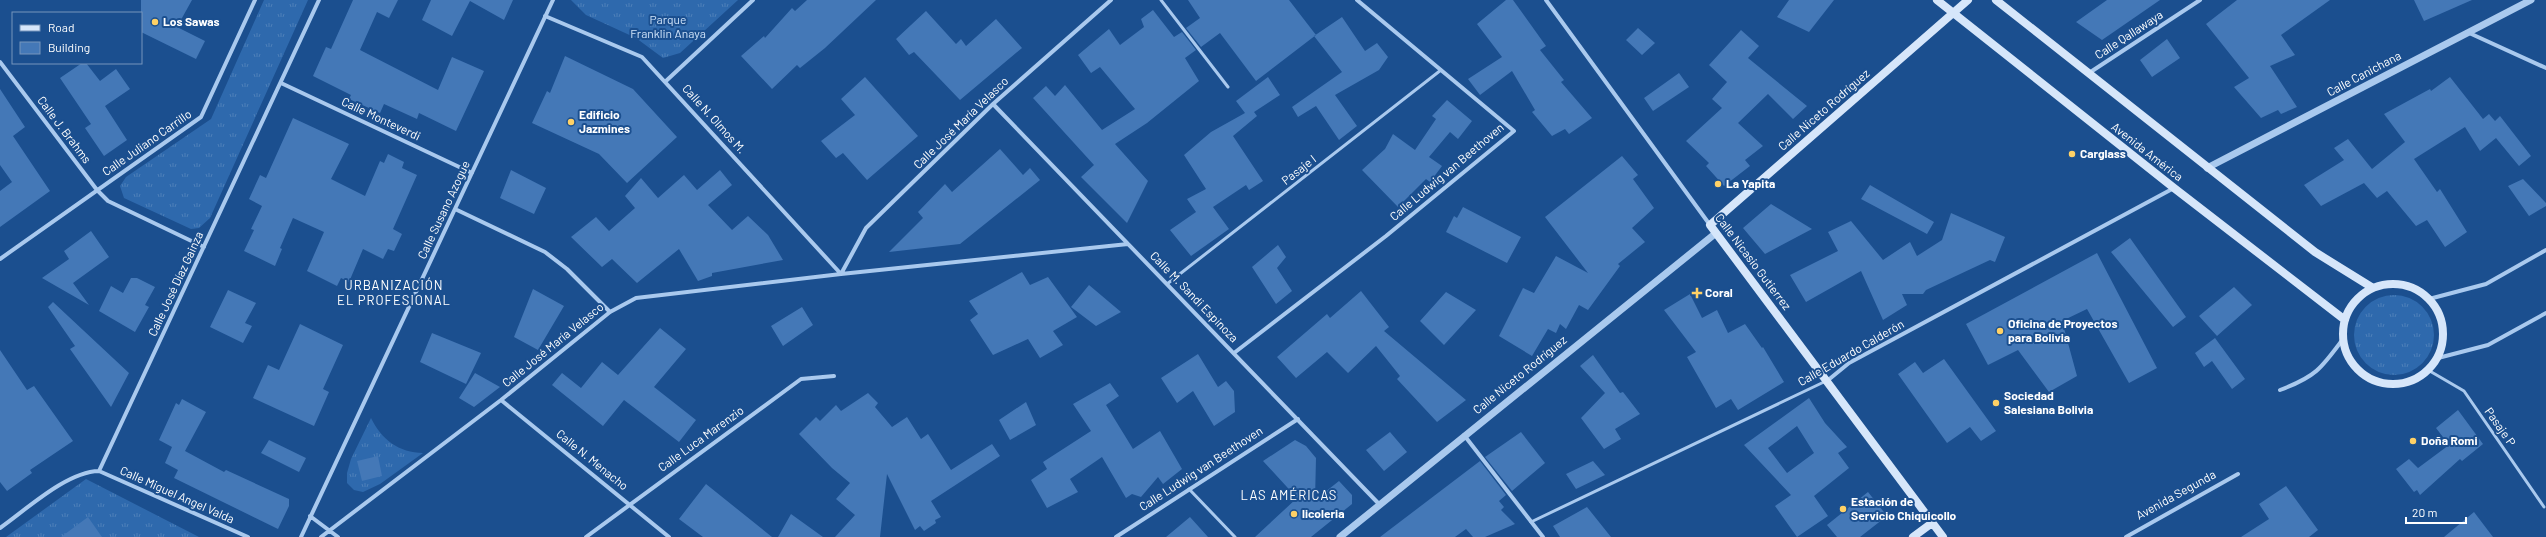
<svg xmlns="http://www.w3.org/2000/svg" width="2546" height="537" viewBox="0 0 2546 537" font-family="Barlow,sans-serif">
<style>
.grass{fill:url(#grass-tufts)}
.building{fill:#4478b7;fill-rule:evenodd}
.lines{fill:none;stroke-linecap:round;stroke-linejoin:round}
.service{stroke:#a9c9ee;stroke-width:3}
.minor{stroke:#a9c9ee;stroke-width:4}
.tertiary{stroke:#a9c9ee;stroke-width:7}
.secondary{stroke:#d6e6fa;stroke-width:8}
.poi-dot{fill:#ffd166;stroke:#1b4f8f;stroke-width:1.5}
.labels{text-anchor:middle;stroke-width:4;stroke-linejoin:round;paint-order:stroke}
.park-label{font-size:12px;fill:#cfe3fa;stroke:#1b4f8f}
.poi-label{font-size:12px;font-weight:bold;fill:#fff;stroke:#1b4f8f;text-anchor:start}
.street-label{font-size:12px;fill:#fff;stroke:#1b4f8f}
.neighbourhood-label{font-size:13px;letter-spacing:1px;fill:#fff;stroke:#1b4f8f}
</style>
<defs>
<pattern id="grass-tufts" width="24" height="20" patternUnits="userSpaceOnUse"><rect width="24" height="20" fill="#2e69ad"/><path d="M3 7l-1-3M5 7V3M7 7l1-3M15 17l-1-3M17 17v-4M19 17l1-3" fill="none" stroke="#4d80b9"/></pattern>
</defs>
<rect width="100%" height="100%" fill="#1b4f8f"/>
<!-- grass -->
<path class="grass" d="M264 0H308L210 218 199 228 191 229 124 198 120 186 126 177 211 119Z
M571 0H738L680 53 663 58 636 38 586 15Z
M2354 335a40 40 0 1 1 80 0a40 40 0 1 1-80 0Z
M371 418C381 439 399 453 423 453L380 484 363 492 354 490 347 483V473L351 459Z
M86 479 199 537H6Z"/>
<!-- building -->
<path class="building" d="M141 0H192L177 27 205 41 196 59 141 32Z
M353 0H398L389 18 377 12 360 50 438 90 452 57 484 71 456 131 419 113 417 119 384 104 380 113 349 99 351 95 313 76 326 47 331 49Z
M431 0H513L504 20 470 1 452 36 422 20Z
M807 0H876L825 48 800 68 797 65 772 89 741 56 764 36 765 38 792 8 795 11Z
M1188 0H1289L1316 35 1256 81 1220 33 1201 47 1186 28 1200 18Z
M1506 0H1513L1546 46 1540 50 1564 80 1561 82 1592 118 1569 134 1565 129 1552 136 1532 112 1535 110 1512 71 1480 95 1468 79 1502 57 1477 24Z
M1789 0H1834L1809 32 1777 17Z
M2107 0H2160L2102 40 2076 22Z
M2237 0H2330L2281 35 2295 55 2270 66 2297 107 2281 114 2278 110 2261 118 2234 87 2249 78 2206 24Z
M2414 0H2472L2424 21Z
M1153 10 1174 37 1182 32 1196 50 1185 58 1199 81 1147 123 1115 144 1148 181 1127 223 1081 177 1094 165 1033 98 1046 86 1055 96 1065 85 1102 130 1135 109 1100 67 1091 73 1078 55 1109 29 1120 45 1144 27 1141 19Z
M926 11 956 44 961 39 966 46 996 19 1022 48 960 100 914 52 909 55 896 39Z
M1342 17 1365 51 1377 43 1388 57 1379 70 1335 95 1357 126 1339 140 1316 106 1298 117 1292 107 1342 72 1314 36Z
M1638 28 1655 43 1642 55 1626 40Z
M1741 30 1759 46 1748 58 1807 106 1793 119 1768 94 1738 123 1763 146 1745 160 1750 166 1724 186 1706 166 1709 163 1686 141 1722 108 1712 99 1727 82 1709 65Z
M2167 39 2180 58 2152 77 2140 60Z
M565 56 633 89 677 137 627 183 599 154 532 123 547 91 550 93Z
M82 63H86L100 81 116 69 130 89 105 106 127 140 104 156 85 128 91 124 60 78Z
M1679 73 1689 87 1653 111 1644 98Z
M865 77 918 136 867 180 843 153 836 158 821 141 855 115 841 99Z
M1268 77 1280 95 1254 112 1257 116 1233 136 1263 181 1249 190 1246 185 1213 207 1229 229 1191 256 1170 230 1196 212 1187 199 1206 189 1184 155 1211 132 1245 113 1236 101Z
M2450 77 2483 119 2489 114 2495 121 2500 116 2531 156 2519 166 2496 138 2480 151 2465 127 2414 159 2437 192 2440 189 2467 232 2445 247 2427 220 2416 226 2387 191 2377 198 2364 183 2321 206 2304 185 2344 160 2334 148 2348 139 2372 169 2405 142 2384 114 2430 89 2431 91Z
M0 89 25 127 13 136 50 191 0 227V191L12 182 0 165Z
M1447 100 1472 121 1458 139 1450 132 1429 157 1442 166 1430 182 1426 179 1398 207 1362 170 1385 149 1393 134 1415 150 1436 119 1432 116Z
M293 118 349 144 331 179 365 196 380 161 384 163 388 154 404 162 402 168 417 175 393 229 402 234 394 251 388 249 383 259 363 249 349 282 341 278 337 286 307 271 324 232 293 218 280 248 282 249 275 266 244 251 254 230 251 229 262 206 249 199 260 175 266 178Z
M1000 149 1023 175 1030 168 1040 180 960 244 889 252 923 218 918 212 945 184 952 192Z
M1622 156 1638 175 1633 179 1654 208 1632 228 1645 242 1618 264 1620 266 1588 310 1579 305 1566 329 1560 324 1556 333 1548 329 1532 356 1499 336 1523 288 1534 293 1556 256 1588 273 1545 217Z
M511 170 546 188 534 214 500 198Z
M720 170 732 185 708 205 732 230 748 216 768 235 783 260 712 273V276L698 281 679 249 637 283 612 259 602 267 571 237 596 217 609 231 635 208 625 196 641 178 658 198 684 175 697 190Z
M2523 179 2546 203V206L2529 216 2508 186Z
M1870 185 1934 222 1927 234 1861 199Z
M1771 204 1812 229 1765 254 1743 228Z
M1463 207 1521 237 1507 263 1446 232 1454 216 1457 218Z
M1951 213 2005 237 1995 262 1990 260 1926 290 1923 294H1902L1907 305 1883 320 1861 271 1806 302 1790 275 1838 251 1828 232 1851 221 1883 260 1910 242 1917 256 1942 240Z
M91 231 109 257 73 283 89 305 42 278 69 259 64 251Z
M2130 238 2186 317 2173 327 2111 252Z
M1278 245 1286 257 1277 268 1292 291 1276 304 1252 267Z
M2097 253 2157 368 2129 383 2087 309 2062 321 2077 376 2049 392 2018 350 1988 365 1966 324Z
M1022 272 1030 285 1048 277 1077 317 1053 331 1063 345 1040 358 1028 339 993 355 970 320 978 314 969 301Z
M131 278H137L155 287 145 305 149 307 135 332 99 311 111 286 123 293Z
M1089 285 1121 312 1096 326 1071 307Z
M2234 287 2252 305 2217 336 2199 316Z
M533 289 564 306 538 350 514 337Z
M228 290 256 303 245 323 252 326 243 343 210 327Z
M1361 291 1389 327 1384 331 1466 400 1437 422 1397 379 1400 376 1376 346 1348 373 1327 352 1296 378 1277 357 1327 314 1330 318Z
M1446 292 1476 310 1444 345 1420 321Z
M1690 294 1702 318 1717 310 1728 333 1745 324 1762 348 1763 347 1784 382 1738 410 1731 399 1716 408 1687 357 1696 352 1664 310Z
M53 302 129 373 111 407 70 349 75 346 48 307Z
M802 307 813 325 783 346 771 326Z
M300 324 343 345 323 389 329 392 314 426 253 398 268 365 279 370Z
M660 328 686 349 654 387 696 420 679 442 624 400 603 426 552 385 562 373 581 388 602 362 618 375Z
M432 333 481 353 466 384 420 362Z
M2215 338 2245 379 2232 389 2212 361 2204 367 2195 353Z
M0 350 27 390 34 386 73 441 30 470 32 473 7 491 0 482Z
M1198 354 1218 387 1226 381 1234 391 1235 412 1214 426 1193 391 1177 403 1161 378Z
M1593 355 1620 393 1623 392 1640 414 1615 429 1621 439 1604 449 1581 418 1605 393 1580 366Z
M1944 359 1996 431 1981 441 1970 427 1947 443 1898 374 1915 362 1923 373Z
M475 373 500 387 474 407 459 398Z
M1110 383 1119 396 1106 405 1133 449 1160 431 1182 469 1163 484 1158 477 1141 497 1132 494 1126 498 1102 457 1070 479 1078 492 1047 508 1031 480 1047 469 1043 462 1091 431 1073 404Z
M868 393 878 403 875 407 892 427 907 417 921 439 928 434 951 470 992 444 1000 456 931 501 941 517 935 520 936 523 924 531 920 526 915 530 887 474 880 537H835L855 515 836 499 850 483 832 468 799 434 816 417 820 421 836 405 841 411Z
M1809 398 1825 423 1847 447 1838 453 1849 468 1814 496 1828 516 1797 537 1775 506 1791 495 1744 445ZM1797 426 1814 453 1787 473 1768 448Z
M182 399 206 412 185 451 224 472 226 470 289 499V506L278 529 174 478 178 470 165 463 172 447 159 440 176 403 179 405Z
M1026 402 1036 425 1010 440 999 420Z
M2458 410 2483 444 2462 461 2460 459 2420 495 2417 490 2414 492 2396 469 2409 459 2418 468 2449 445 2436 428Z
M1390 432 1407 452 1384 471 1366 450Z
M1521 432 1545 463 1512 491 1485 457Z
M269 440 306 458 299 472 261 453Z
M1295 440 1306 446 1316 458 1315 500 1339 481 1352 495V504L1311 537H1255L1297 498 1263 461Z
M378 456 382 476 362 481 357 461Z
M1480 461 1506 495 1499 501 1504 507 1501 510 1515 524 1485 537H1473L1466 529 1455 537H1380Z
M1593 461 1605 475 1576 489 1566 474Z
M706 484 772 537H703L679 519Z
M2286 486 2318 530 2309 537H2241L2269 519 2259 504Z
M1868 492 1887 516 1860 537H1837L1827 525Z
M1587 507 1611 537H1560L1553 526Z
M2474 512 2493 537H2444Z
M791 514 823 537H778Z
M88 517 102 537H61Z
M1190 517 1208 537H1166Z"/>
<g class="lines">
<!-- service -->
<path class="service" d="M1161 0 1228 87
M1167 284 1441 70
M2428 370 2464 391 2544 507
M1189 489 1235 537
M1531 522 1826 381"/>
<!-- minor -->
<path class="minor" d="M1546 0 1710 225
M545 16 642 57 841 274
M2467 32 2546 68
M0 62 97 190 108 201 204 247
M2089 73 2200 0
M666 81 753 0
M281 83 472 173
M993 104 1379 504
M455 209 545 252 567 269 610 312
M0 259 201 117 255 0
M841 274 866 228 993 104 1111 0
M2429 299 2486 284 2546 250
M1234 353 1386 236 1514 131 1357 0
M2438 358 2488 345 2546 313
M1827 381 1849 363 2174 188
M2280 390C2315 377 2321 369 2343 339
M501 400 669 537
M1464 435 1543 537
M99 471 248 537
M310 516 338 537
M0 528C27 509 66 472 99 471L319 0
M301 537 553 0
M321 537 501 400 610 312 636 298 841 274 1128 244
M586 537 801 379 834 376
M1116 537 1298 419
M2126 537 2238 474"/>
<!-- tertiary -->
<path class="tertiary" d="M2207 168 2531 0
M1340 537 1716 233"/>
<!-- secondary -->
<path class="secondary" d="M1937 0 2174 188 2345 320
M1996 0 2315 252 2373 288
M2343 334a50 50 0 1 1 100 0a50 50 0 1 1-100 0Z
M1913 537 1932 523
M1943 537 1710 225 1968 0"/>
</g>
<!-- markers -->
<g class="poi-dot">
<circle cx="155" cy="22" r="4"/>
<circle cx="571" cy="122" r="4"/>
<circle cx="2072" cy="154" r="4"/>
<circle cx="1718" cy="184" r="4"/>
<path d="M1695 287h4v4h4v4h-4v4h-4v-4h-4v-4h4z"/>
<circle cx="2000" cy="331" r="4"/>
<circle cx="1996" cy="403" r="4"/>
<circle cx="2413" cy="441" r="4"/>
<circle cx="1843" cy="509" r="4"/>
<circle cx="1294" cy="514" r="4"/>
</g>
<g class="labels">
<!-- park labels -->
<g class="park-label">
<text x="668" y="24">Parque<tspan x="668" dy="14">Franklin Anaya</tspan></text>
</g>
<!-- poi labels -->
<g class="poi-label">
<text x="163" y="26">Los Sawas</text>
<text x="579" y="119">Edificio<tspan x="579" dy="14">Jazmines</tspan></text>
<text x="2080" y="158">Carglass</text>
<text x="1726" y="188">La Yapita</text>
<text x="1705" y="297">Coral</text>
<text x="2008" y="328">Oficina de Proyectos<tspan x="2008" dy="14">para Bolivia</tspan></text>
<text x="2004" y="400">Sociedad<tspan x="2004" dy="14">Salesiana Bolivia</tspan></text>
<text x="2421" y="445">Doña Romi</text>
<text x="1851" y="506">Estación de<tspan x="1851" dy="14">Servicio Chiquicollo</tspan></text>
<text x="1302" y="518">licoleria</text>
</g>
<!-- street labels -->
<g class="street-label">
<text transform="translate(2129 35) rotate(-33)" y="4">Calle Qallawaya</text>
<text transform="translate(2364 74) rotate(-28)" y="4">Calle Canichana</text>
<text transform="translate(1824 110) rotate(-41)" y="4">Calle Niceto Rodríguez</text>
<text transform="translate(381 119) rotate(25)" y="4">Calle Monteverdi</text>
<text transform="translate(714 119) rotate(48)" y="4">Calle N. Olmos M.</text>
<text transform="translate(961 123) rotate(-44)" y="4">Calle José María Velasco</text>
<text transform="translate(64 130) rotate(53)" y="4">Calle J. Brahms</text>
<text transform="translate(147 143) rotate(-35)" y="4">Calle Juliano Carrillo</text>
<text transform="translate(2147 152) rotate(38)" y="4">Avenida América</text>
<text transform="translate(1299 170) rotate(-38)" y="4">Pasaje I</text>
<text transform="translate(1447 172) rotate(-40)" y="4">Calle Ludwig van Beethoven</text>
<text transform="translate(444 210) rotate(-65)" y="4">Calle Susano Azogue</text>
<text transform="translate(1753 262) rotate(53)" y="4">Calle Nicasio Gutierrez</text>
<text transform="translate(176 284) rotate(-65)" y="4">Calle José Díaz Gainza</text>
<text transform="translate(1194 297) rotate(46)" y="4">Calle M. Sandi Espinoza</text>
<text transform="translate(553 345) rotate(-39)" y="4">Calle José María Velasco</text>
<text transform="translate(1851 353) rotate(-30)" y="4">Calle Eduardo Calderón</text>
<text transform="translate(1520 375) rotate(-39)" y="4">Calle Niceto Rodríguez</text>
<text transform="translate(2500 427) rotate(55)" y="4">Pasaje P</text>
<text transform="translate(701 439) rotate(-36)" y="4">Calle Luca Marenzio</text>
<text transform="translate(592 460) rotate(39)" y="4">Calle N. Menacho</text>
<text transform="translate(1201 469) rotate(-33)" y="4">Calle Ludwig van Beethoven</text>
<text transform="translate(177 495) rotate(24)" y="4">Calle Miguel Angel Valda</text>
<text transform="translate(2176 495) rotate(-29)" y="4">Avenida Segunda</text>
</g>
<!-- neighbourhood labels -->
<g class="neighbourhood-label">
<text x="394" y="290">URBANIZACIÓN<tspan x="394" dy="15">EL PROFESIONAL</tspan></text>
<text x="1289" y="500">LAS AMÉRICAS</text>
</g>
</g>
<!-- legend -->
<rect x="12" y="12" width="130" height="52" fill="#1b4f8f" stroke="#7695bc"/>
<rect x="20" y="25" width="20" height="6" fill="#d6e6fa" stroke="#7695bc"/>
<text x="48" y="32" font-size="12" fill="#ffffff">Road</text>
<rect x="20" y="42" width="20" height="12" fill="#4478b7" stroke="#7695bc"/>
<text x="48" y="52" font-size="12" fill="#ffffff">Building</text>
<!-- scale -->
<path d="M2406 517v6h60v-6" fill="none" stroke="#ffffff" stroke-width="2"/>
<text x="2412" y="517" font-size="12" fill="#ffffff" stroke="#1b4f8f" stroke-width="3" paint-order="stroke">20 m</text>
</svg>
